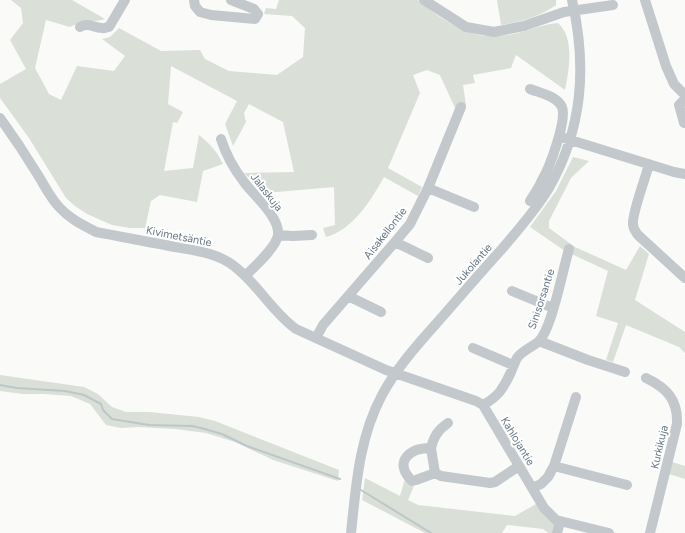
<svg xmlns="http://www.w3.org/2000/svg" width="685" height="533" viewBox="0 0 685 533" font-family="Figtree,sans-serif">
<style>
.green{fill:#dadfd7}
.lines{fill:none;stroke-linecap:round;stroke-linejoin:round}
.stream{stroke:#bbc7cb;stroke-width:2}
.minor{stroke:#c3c8cc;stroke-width:10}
.labels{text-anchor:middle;stroke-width:4;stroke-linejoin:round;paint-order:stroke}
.street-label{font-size:11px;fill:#657683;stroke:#fff}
</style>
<rect width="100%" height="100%" fill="#fafaf8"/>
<!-- green -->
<path class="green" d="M11 0H72L105 19C92 23 84 20 70 27L46 20 35 68 49 94 61 100 77 66 114 71 125 56 102 39 110 37 119 28 161 51 200 50 205 59 229 71 277 75 303 57 305 28 292 16 264 14 266 8 276 9 279 0H418C433 14 460 31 479 35 490 37 503 36 513 34 529 31 542 24 558 23 575 38 569 70 565 90L516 55 511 68 473 75 475 83 463 85 466 105 455 108 440 75 427 70 413 75 420 93 388 168 422 187 418 196 384 177C371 200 353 230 326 237L323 228 335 225 334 187 265 193 244 173 294 172 283 122 249 104 244 113 246 122 233 146 225 124 237 101 171 66 168 104 183 112 177 123 173 122 164 171 193 168 199 135C210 144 217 151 223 164L203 171 197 202 160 195 151 201 145 228H130L112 225 87 214 75 206 66 198 29 138 0 98V84L26 69 10 40 23 23 21 8Z
M497 0H556V5C539 17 521 22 501 25Z
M573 157 589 161 571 178 549 221V228L575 247 626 270 640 246 649 254 635 300 685 332V353L679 347 626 325 613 362 606 360 618 323 596 316 608 271 565 251 530 227 556 191Z
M0 375 84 387 98 394 112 407 126 412H149L199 417 215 421 339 470 338 481 273 460 235 442 206 433 175 429 138 427 121 428 106 425 90 404 71 396 44 394H23L0 391Z
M672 462 685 466V479L669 474Z
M365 478 400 496 405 479 414 486 408 500 418 505 515 516 536 504 556 520 560 522 552 533H548L543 529 507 525 502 533H425L362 500Z"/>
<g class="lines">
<!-- stream -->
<path class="stream" d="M0 385 17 388 65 391 84 395 101 404 103 410 112 419 149 425 192 426 201 428 222 434 247 446 340 479
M361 490 431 533"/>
<!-- minor -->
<path class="minor" d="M194 0 195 6 200 12 211 15 255 19 258 14 254 9 231 0
M424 0 466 27 494 32 524 26 564 12 613 5
M645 0 666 66 674 84 685 95
M80 27C89 22 93 28 102 28 104 29 107 27 109 27L125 0
M0 118C13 136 25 154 36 172 44 184 50 198 60 208 70 219 83 225 96 232 119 236 142 241 165 245 188 250 215 251 234 266 258 284 272 312 296 329L386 370 476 401 483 405 544 508 556 520 609 533
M684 123 679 105 685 99
M564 138 674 172 685 174
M221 139C226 155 234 169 244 182 254 196 280 217 278 235 276 248 254 267 245 276
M649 164C646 177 632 213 633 224 633 229 636 232 638 235L685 278
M428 188 474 207
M530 201C534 194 539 188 542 180 550 167 567 120 562 107 557 96 540 93 530 89
M278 235 293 236 312 235
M395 242 428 258
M512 291 553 308
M348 296 381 312
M316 338 323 325 395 242 410 224 428 188 461 107
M539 341 588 360 625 372
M473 348 513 365
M646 378C667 388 678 400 677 424L650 533
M483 405C499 396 503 389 511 372 513 367 515 362 517 358 523 350 533 347 539 341 552 328 563 269 569 249
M431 448C434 436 438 430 448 423
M554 466 627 485
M435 473 416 480 412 481C393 462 409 448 431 448L435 473 441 476 490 483 495 482 519 466
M532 488 541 484 548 477 554 466 576 397
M351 533C356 486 359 438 382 395 398 365 421 341 443 316 462 294 481 272 501 250 518 230 536 210 549 188 583 128 587 66 572 0
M557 533 560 522"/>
</g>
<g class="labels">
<!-- street labels -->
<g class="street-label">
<text transform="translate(267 192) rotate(52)" y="4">Jalaskuja</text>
<text transform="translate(385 233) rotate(-52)" y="4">Aisakellontie</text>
<text transform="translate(179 236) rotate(11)" y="4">Kivimetsäntie</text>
<text transform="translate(473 264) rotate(-49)" y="4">Jukolantie</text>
<text transform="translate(541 299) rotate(-72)" y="4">Sinisorsantie</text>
<text transform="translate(518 441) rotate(59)" y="4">Kahlojantie</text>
<text transform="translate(659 447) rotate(-77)" y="4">Kurkikuja</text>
</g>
</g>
</svg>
